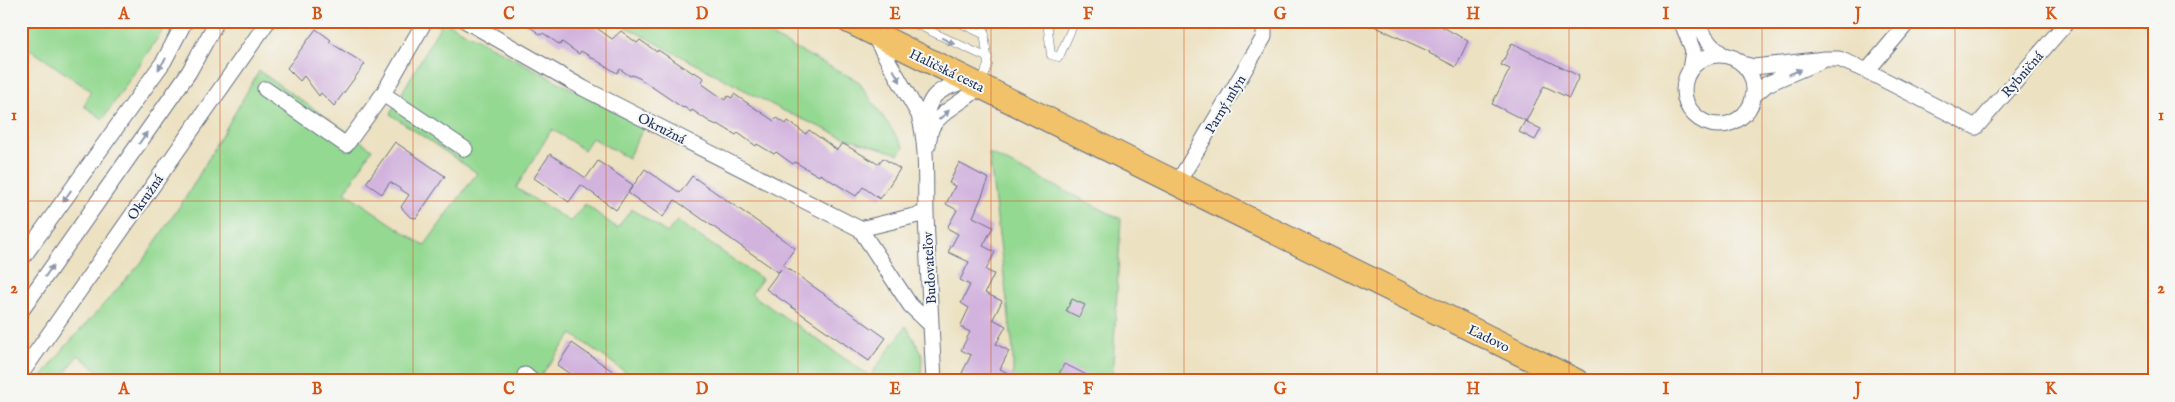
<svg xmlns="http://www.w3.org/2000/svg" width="2175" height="402" viewBox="0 0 2175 402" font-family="'IM FELL English',serif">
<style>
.green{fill:#94d992;stroke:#588478}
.building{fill:#d2b3de}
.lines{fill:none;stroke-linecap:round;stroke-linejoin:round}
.service-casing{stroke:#646d81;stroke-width:9}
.minor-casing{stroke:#646d81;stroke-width:17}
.primary-casing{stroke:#646d81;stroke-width:26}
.service{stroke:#fff;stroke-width:8}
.minor{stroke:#fff;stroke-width:15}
.primary{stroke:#f2c26a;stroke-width:24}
.oneway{fill:#8d97ae}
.grid{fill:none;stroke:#d45514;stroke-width:1;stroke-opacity:0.55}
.labels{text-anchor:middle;stroke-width:4;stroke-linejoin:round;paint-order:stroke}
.street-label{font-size:14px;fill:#1b2f5e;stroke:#f6f6f2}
.neatline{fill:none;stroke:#d45514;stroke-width:2}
.grid-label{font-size:16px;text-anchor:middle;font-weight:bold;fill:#d45514}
</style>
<rect width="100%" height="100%" fill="#f6f6f2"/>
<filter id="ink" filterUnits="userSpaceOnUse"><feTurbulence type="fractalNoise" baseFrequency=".02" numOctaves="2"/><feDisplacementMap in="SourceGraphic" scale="10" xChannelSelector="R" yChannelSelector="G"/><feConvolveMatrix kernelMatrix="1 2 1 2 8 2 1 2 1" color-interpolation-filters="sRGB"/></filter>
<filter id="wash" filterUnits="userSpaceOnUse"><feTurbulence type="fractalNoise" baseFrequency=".0096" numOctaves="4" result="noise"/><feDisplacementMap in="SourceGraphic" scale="20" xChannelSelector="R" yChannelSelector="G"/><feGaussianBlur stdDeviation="1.12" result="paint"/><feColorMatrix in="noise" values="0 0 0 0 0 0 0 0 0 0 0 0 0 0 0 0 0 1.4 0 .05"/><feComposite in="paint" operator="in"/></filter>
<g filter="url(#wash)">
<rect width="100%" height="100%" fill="#ece1c1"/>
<!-- green -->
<path class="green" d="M21 21H169L103 119 84 106 91 91 21 43Z
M443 21 644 127 628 158 592 138 584 150 552 129 516 188 571 222 585 204 617 228 632 209 667 233 677 221 762 279 751 294 870 376 906 326 922 354 921 381H638L572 334 542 374 552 381H111L78 355 60 381H39L65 347 141 263 188 194 259 71 372 149 345 192 424 246 477 173 390 114Z
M615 21H742L858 81 904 147 899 154 838 135 782 110Z
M989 153 1121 219 1112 381H1013V350Z"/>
<g id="blocks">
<!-- building -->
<path class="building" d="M522 21H587L612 39 621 31 637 43 640 40 657 52 658 50 693 73 694 72 704 78 701 83 725 100 728 96 732 98 734 94 774 121 777 118 786 124 788 121 806 134 809 130 837 150 842 143 878 164 883 158 900 169 880 199 863 187 856 196 820 174 819 176 795 162 793 164 776 152 774 154 757 144 756 146 738 133 736 135 718 124 717 125 710 122 692 110 691 112 684 107 683 108 639 78 632 75 630 76 620 69 617 73 581 51 579 54 562 42 560 45 543 33 541 35Z
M1363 21H1432L1468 41 1456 67 1429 53 1430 52Z
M316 29 331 40 329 42 365 64 334 106 321 93 319 96 304 76 300 81 287 68Z
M1512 43 1579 76 1569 98 1544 86 1526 121 1492 104 1510 69 1501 65Z
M1525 121 1541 129 1535 140 1519 132Z
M395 142 445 176 416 218 410 217 401 207 409 195 390 182 382 194 366 183Z
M550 154 586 178 598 161 633 185 616 210 581 185 569 202 534 178Z
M959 163 989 179 973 217 993 227 983 246 995 252 986 270 994 274 985 293 1002 301 993 319 1006 326 996 344 1009 351 1000 369 1024 381H976L962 373 971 355 961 350 970 332 960 327 969 308 961 303 970 285 960 280 969 262 948 252 958 234 947 228 957 210 946 204 955 186 949 183Z
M645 169 680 193 692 176 795 248 783 265 886 338 869 361 766 289 781 269 778 272 675 200 663 217 628 193Z
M1072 299 1085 305 1079 317 1066 311Z
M572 343 627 381H580L557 365Z
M1064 364 1073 368 1098 381H1068L1058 376Z"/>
</g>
</g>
<g filter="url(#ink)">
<use href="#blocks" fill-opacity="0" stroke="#646d81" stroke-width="1"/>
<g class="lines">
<defs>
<path id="service" d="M909 21 988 58
M956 21 985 35
M1047 21 1051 55 1059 57 1075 21
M981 84 988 65 983 21"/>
<path id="minor" d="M425 21 383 94 465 149
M466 21 583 88 860 229 910 305 931 325
M1681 21 1693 50 1690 70
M1693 21 1711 45 1723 55
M873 34 919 115C928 147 925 180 926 213 928 269 931 325 934 381
M1684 90a35 35 0 1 1 70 0a35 35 0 1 1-70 0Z
M1825 59H1839L1867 71 1976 127 2068 21
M1742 64 1754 67 1825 59 1767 84 1753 96
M1867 71 1909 21
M265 89 346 145 383 94
M923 127C930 92 936 91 968 80
M928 145C929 138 930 130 933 125 945 108 966 101 980 86
M1177 184 1264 37V21
M860 229 926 213
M21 260 164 61 185 21
M21 311 189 72 217 21
M21 374 268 21
M525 375 532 381"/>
<path id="primary" d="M849 21 1576 381"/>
</defs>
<!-- service casing -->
<use href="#service" class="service-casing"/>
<!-- minor casing -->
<use href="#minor" class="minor-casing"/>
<!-- primary casing -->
<use href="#primary" class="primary-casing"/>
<!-- service -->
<use href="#service" class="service"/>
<!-- minor -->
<use href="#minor" class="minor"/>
<!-- primary -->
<use href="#primary" class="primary"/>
</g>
<!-- one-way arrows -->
<defs><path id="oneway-solid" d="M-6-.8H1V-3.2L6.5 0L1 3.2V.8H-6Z" transform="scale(1.25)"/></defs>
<g class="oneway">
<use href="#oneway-solid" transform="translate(948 41) rotate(26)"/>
<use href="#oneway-solid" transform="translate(162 64) rotate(124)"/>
<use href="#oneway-solid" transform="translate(1795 72) rotate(-23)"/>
<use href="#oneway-solid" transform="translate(897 76) rotate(60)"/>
<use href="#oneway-solid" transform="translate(944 115) rotate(-42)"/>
<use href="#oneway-solid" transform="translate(143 138) rotate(-55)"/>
<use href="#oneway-solid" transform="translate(67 196) rotate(125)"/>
<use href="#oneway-solid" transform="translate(49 271) rotate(-55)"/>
</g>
</g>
<!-- grid -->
<path class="grid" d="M220 21V381M413 21V381M606 21V381M798 21V381M991 21V381M1184 21V381M1377 21V381M1569 21V381M1762 21V381M1955 21V381M21 201H2154"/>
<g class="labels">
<!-- street labels -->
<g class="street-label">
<text transform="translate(947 70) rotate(26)" y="5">Haličská cesta</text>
<text transform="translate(2022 74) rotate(-49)" y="5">Rybničná</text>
<text transform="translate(1225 104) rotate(-59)" y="5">Parný mlyn</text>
<text transform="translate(662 128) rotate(27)" y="5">Okružná</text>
<text transform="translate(145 197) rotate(-55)" y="5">Okružná</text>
<text transform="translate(929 268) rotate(-93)" y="5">Budovateľov</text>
<text transform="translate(1489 338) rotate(26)" y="5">Ľadovo</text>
</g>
</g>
<!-- margin -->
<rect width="2175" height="402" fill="none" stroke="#f6f6f2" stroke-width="55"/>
<rect x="28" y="28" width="2120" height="346" class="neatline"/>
<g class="grid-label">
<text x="124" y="19">A</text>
<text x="317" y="19">B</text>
<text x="509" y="19">C</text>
<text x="702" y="19">D</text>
<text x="895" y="19">E</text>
<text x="1088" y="19">F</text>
<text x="1280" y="19">G</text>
<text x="1473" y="19">H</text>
<text x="1666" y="19">I</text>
<text x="1858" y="19">J</text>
<text x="2051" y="19">K</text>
<text x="14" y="120">1</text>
<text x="2161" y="120">1</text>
<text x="14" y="293">2</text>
<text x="2161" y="293">2</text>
<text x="124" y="394">A</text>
<text x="317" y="394">B</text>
<text x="509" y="394">C</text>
<text x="702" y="394">D</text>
<text x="895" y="394">E</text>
<text x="1088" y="394">F</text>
<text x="1280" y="394">G</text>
<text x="1473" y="394">H</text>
<text x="1666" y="394">I</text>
<text x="1858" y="394">J</text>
<text x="2051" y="394">K</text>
</g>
</svg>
